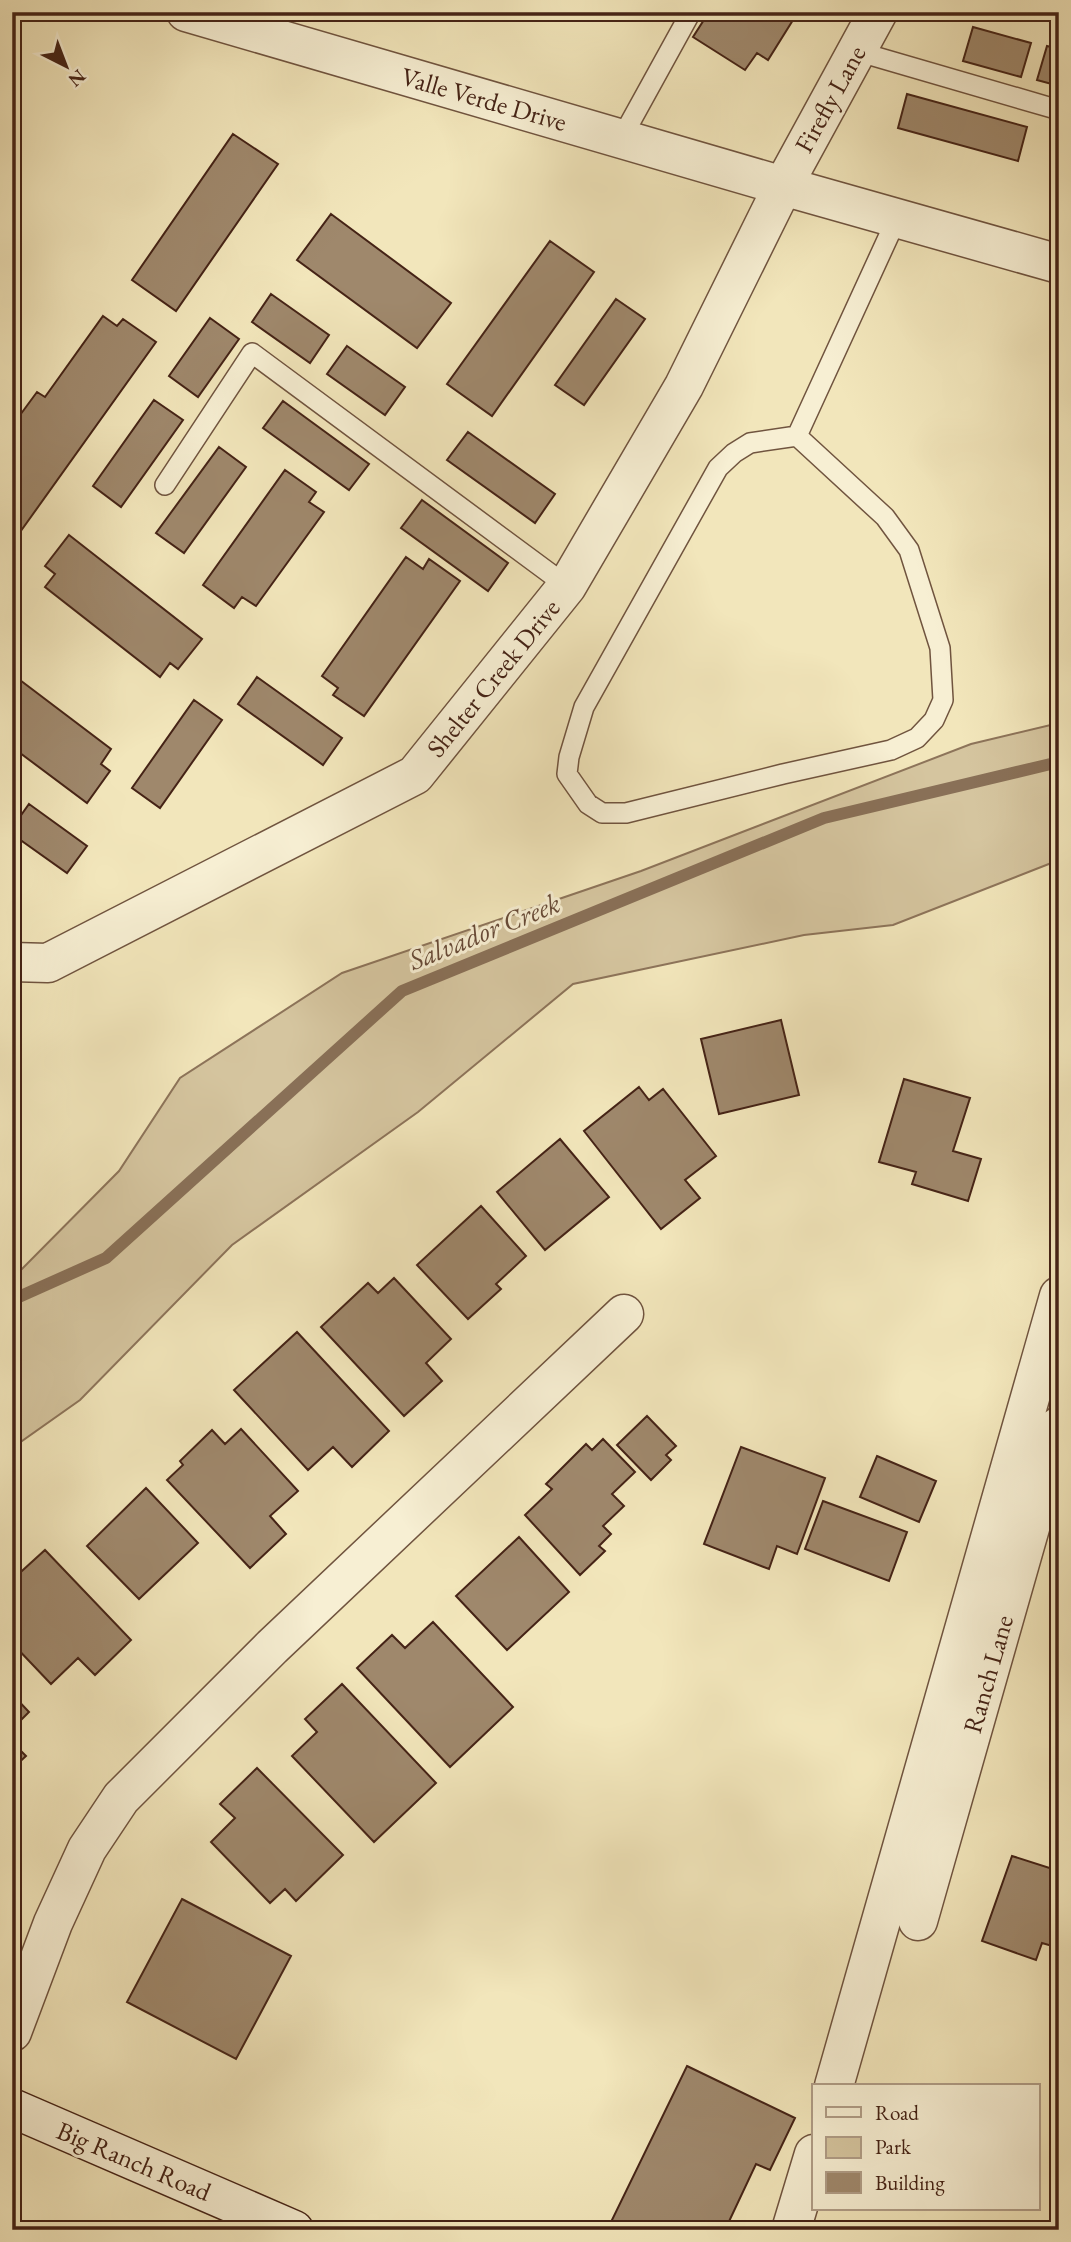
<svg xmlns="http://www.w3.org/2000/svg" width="1071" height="2242" viewBox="0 0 1071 2242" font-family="'EB Garamond',serif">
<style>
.green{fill:#d5c59f;stroke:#8d745a;stroke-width:2}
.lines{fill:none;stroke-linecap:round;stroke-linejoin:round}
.stream{stroke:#897057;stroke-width:12}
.building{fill:#9f886c;stroke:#452316;stroke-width:2}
.lane-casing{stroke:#70543f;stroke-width:22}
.street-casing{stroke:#70543f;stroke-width:41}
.secondary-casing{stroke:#452316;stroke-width:41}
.lane{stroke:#f7efd3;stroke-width:19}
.street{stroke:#f7efd3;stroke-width:38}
.secondary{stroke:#f7efd3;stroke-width:38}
.labels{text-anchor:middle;stroke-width:6;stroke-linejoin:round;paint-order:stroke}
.street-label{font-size:26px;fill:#452316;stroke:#f7efd3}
.water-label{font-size:28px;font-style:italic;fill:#674a37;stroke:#f7efd3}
</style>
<rect width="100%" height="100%" fill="#f2e6bb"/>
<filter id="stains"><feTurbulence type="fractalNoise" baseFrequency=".00286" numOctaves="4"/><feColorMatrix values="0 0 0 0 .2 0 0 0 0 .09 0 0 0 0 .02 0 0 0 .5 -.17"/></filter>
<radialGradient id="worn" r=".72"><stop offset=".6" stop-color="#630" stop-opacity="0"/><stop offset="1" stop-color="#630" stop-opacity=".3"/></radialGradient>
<!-- green -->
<path class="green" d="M1059 723V860L893 925 804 935 573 984 418 1112 232 1245 80 1400 12 1448V1279L119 1171 180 1078 342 973 641 871 971 744Z"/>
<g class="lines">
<!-- stream -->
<path class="stream" d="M12 1300 106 1258 402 991 824 818 1059 762"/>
</g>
<!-- building -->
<path class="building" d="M709 12H798L768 60 757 53 745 70 693 37Z
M973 27 1031 43 1021 77 963 61Z
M1047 46 1059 49V86L1037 80Z
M907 94 1027 127 1018 161 898 128Z
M233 134 278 164 176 311 132 280Z
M331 214 451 303 417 348 297 260Z
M550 241 594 272 492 416 447 384Z
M271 294 329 335 310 363 252 322Z
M616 299 645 319 584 405 555 385Z
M103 316 117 326 123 319 156 342 18 535 12 531V426L37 392 45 397Z
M210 318 239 339 198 397 169 376Z
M347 346 405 387 385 415 327 374Z
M154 400 183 420 121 507 93 486Z
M283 401 369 464 349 490 263 428Z
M468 432 555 494 535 523 447 460Z
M219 447 246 467 184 553 156 533Z
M285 470 316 492 309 502 324 512 256 606 242 597 234 608 203 585Z
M422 500 508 563 488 591 401 528Z
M69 535 202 639 178 669 170 663 160 677 45 587 55 574 45 566Z
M406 557 423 569 429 559 460 581 364 716 333 695 338 688 322 676Z
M12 674 111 749 101 764 110 771 87 803 12 747Z
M257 677 342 738 323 765 238 704Z
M194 700 222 720 160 808 132 788Z
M29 804 87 846 67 873 12 834V828Z
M781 1020 799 1095 719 1114 701 1039Z
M904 1079 970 1098 953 1151 981 1159 968 1201 912 1184 916 1172 879 1162Z
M639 1087 649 1100 663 1089 716 1156 685 1180 700 1198 661 1229 584 1131Z
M560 1139 609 1197 545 1250 497 1192Z
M481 1206 526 1256 496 1284 501 1289 468 1319 417 1265Z
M394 1278 451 1339 426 1363 442 1381 404 1416 321 1327 368 1283 378 1293Z
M297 1332 389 1431 352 1467 333 1447 308 1470 234 1390Z
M647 1416 676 1446 666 1455 671 1460 651 1480 617 1445Z
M241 1429 298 1491 270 1516 286 1534 250 1568 167 1480 183 1465 180 1461 212 1430 225 1444Z
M603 1439 635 1472 612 1494 624 1506 603 1526 611 1534 599 1546 605 1551 580 1575 525 1515 552 1489 546 1484 586 1444 592 1450Z
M741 1447 825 1478 797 1554 777 1546 769 1569 704 1544Z
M877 1456 936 1481 919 1522 860 1497Z
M146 1488 198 1543 139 1599 87 1546Z
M823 1501 907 1532 889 1581 805 1549Z
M519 1537 569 1592 507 1650 456 1596Z
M45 1550 131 1640 95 1675 78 1658 51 1684 12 1643V1580Z
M433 1622 513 1707 450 1767 357 1668 392 1635 405 1648Z
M342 1684 436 1783 374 1842 292 1756 317 1732 305 1719Z
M12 1694 29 1712 12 1729Z
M12 1742 26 1756 12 1769Z
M257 1768 343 1855 296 1901 285 1889 270 1903 211 1842 235 1818 220 1804Z
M1012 1856 1059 1871V1948L1042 1943 1036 1960 982 1941Z
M182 1899 291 1956 236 2059 127 2002Z
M687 2066 795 2118 770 2170 756 2164 725 2230H621L610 2224Z"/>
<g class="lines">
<defs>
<path id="lane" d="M856 51 1059 110
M621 139 691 12
M797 436 885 517 909 550 940 648 943 700 934 720 917 738 891 750 783 774 626 813H602L588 804 567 774 569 757 584 707 718 468 734 453 750 443Z
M797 436 897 218
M165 485 252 353 567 586"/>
<path id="street" d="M186 12 783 186 1059 264
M12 962 48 963 415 775 567 586 684 386 783 186 878 12
M918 1921 1059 1426
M12 2032 53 1923 87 1849 121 1798 272 1647 624 1314
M834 2086 1059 1296
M791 2230 814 2154"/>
<path id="secondary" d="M12 2108 294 2230"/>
</defs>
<!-- lane casing -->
<use href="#lane" class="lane-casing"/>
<!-- street casing -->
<use href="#street" class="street-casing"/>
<!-- secondary casing -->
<use href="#secondary" class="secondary-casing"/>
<!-- lane -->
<use href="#lane" class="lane"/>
<!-- street -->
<use href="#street" class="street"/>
<!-- secondary -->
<use href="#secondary" class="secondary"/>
</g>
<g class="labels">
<!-- street labels -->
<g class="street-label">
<text transform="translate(484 99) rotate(16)" y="9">Valle Verde Drive</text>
<text transform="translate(830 99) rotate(-61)" y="9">Firefly Lane</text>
<text transform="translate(493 678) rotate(-51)" y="9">Shelter Creek Drive</text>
<text transform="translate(988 1674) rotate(-74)" y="9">Ranch Lane</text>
<text transform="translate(134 2161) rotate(23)" y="9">Big Ranch Road</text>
</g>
<!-- water labels -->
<g class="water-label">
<text transform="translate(484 931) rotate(-22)" y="10">Salvador Creek</text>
</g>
</g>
<!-- margin -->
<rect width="1071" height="2242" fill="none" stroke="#f2e6bb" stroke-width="42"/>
<rect x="14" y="14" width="1043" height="2214" fill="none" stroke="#452316" stroke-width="3.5"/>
<rect x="21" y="21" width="1029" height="2200" fill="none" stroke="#452316" stroke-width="2"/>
<!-- legend -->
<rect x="812" y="2084" width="228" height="126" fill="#f7efd3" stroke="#b09d87" stroke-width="2"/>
<rect x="826" y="2107" width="35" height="10" fill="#f7efd3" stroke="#b09d87" stroke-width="2"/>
<text x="875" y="2120" font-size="21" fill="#452316">Road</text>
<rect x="826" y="2137" width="35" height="21" fill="#d5c59f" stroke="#b09d87" stroke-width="2"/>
<text x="875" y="2154" font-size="21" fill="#452316">Park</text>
<rect x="826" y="2172" width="35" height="21" fill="#9f886c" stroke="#b09d87" stroke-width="2"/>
<text x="875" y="2190" font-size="21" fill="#452316">Building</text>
<!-- north arrow -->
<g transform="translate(66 66) rotate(138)" stroke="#f7efd3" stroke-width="5" paint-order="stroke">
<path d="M0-5L12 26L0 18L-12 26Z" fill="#452316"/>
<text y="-10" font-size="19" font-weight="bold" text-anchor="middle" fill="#452316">N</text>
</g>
<rect width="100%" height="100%" filter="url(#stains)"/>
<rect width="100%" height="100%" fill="url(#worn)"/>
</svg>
